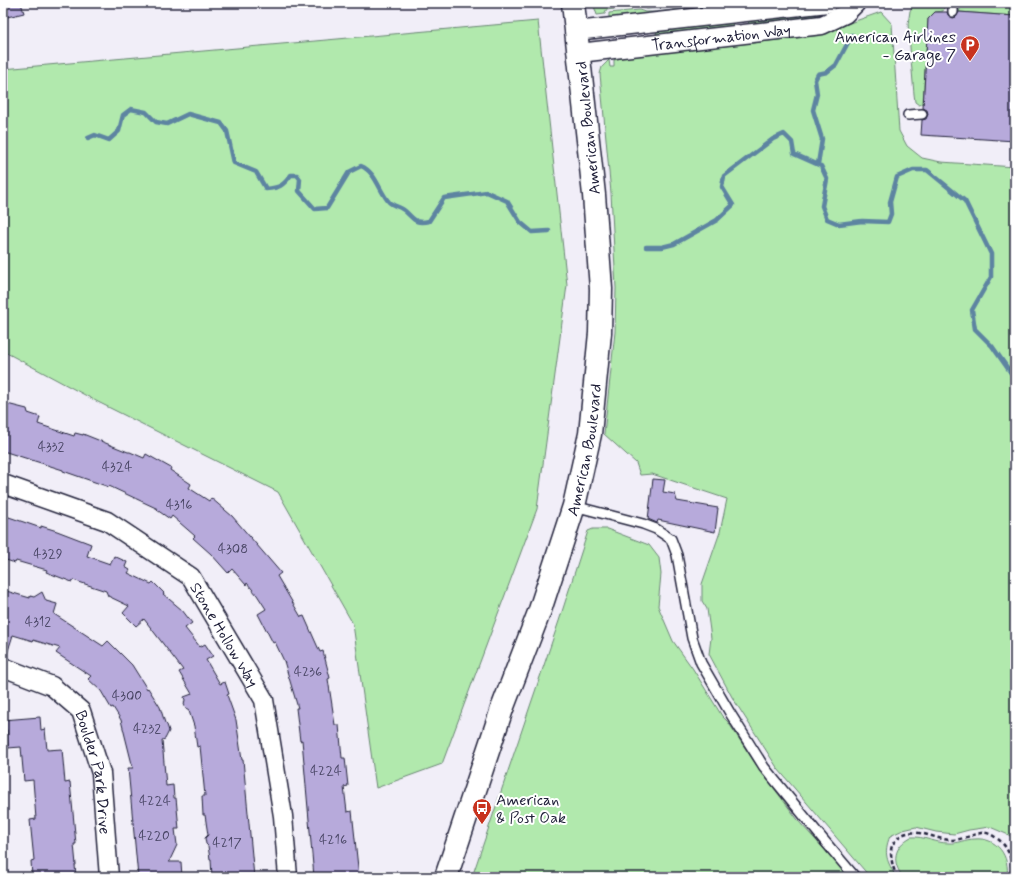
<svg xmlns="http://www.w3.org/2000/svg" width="1018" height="880" viewBox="0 0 1018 880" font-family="Mynerve,sans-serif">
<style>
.green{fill:#b1e9ad;stroke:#6a8674}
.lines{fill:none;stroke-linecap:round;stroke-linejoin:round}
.stream{stroke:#5d84a1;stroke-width:4.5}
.building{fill:#b7aadb;stroke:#22223b}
.lane-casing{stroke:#22223b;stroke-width:12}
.street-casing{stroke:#22223b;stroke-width:21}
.secondary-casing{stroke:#22223b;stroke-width:25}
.path{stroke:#22223b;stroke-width:2.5;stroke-dasharray:4 3;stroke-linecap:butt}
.lane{stroke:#fff;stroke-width:9}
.street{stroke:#fff;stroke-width:18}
.secondary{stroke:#fff;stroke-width:22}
.labels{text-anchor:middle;stroke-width:4;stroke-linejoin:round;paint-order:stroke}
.number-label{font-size:14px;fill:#474463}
.street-label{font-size:16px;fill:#22223b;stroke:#fff}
.poi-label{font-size:16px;fill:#22223b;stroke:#fff;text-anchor:end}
</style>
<rect width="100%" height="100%" fill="#f1eef8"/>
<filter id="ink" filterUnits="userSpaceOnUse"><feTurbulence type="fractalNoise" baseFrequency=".025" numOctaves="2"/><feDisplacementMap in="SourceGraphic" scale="8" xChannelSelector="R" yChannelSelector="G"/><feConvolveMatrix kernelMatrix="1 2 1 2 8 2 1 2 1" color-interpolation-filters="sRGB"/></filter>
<g filter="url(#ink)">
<!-- green -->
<path class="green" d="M593 3H699L647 9 638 6 606 10 605 14 597 15Z
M732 3H757L609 20V13L639 10 645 12H656Z
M916 3H941L944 8 943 11 935 12 928 19 923 104 919 105 915 102 914 94 908 24 910 11 913 5Z
M962 3H1015V16L959 12Z
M820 12V14L807 20 749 25 748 20Z
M881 12 892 24 899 131 907 146 922 158 941 162 1015 167V844L1011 836 990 827 969 830 954 834 936 832 916 827 903 830 890 836C883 854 887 861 896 877H870L778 769 732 697 709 654 711 638 707 609 702 601V584L720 532 727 499 652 474 640 475 636 463 604 434 615 332 616 288 611 193 600 74 602 67 609 60 610 67H614V60L625 57 821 35 844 25Z
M538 21 567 285 537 509 442 764 376 788 353 624 278 492 98 402 3 351V69Z
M730 22 732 23 733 26 730 29 657 37 656 34 657 31 660 30Z
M593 529H607L649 545 659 558 661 574 658 606 673 641 693 669 722 716 728 722 755 763 801 824 850 877H472L559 621 588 531Z
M911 837C924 836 935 843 948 843 957 844 965 839 975 839 997 837 1010 856 1007 877H903C891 862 894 846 911 837Z"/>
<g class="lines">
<!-- stream -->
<path class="stream" d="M88 138 95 135 109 140 119 131 123 115 131 109 146 112 156 122 167 124 188 114 221 123 227 131 234 163 256 172 266 189C279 188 283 186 291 175H297L300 179 299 191 315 209 327 208 349 172 361 166C376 172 379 191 389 202 393 206 401 207 405 211 415 220 415 224 429 221L444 198 487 192 507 201 520 222 532 232 549 231
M818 164 822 139 813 110 817 94 815 80 818 74 827 72 836 65 852 35
M646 247H662L674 244 717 220 733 205 722 187 724 176 773 139 784 134 792 142 794 154 821 166 827 179 822 206 827 219 839 224 862 221 888 222 891 214 890 202 897 177 913 170H927L965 201 991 254V277L972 310 975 329 992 346 1011 373 1015 374"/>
</g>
<!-- building -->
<path class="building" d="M3 3H21L24 13 3 18Z
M935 12H947L948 15 953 18 956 17 959 12 1015 16V141L921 135 922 120 926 119 928 114 927 110 923 108 928 19Z
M3 403 27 409 28 413 40 417 38 424 74 436 75 433 83 435V434L128 452H130L144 458 146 454 171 468 170 470 191 484 189 488 209 501 211 498 232 516 281 573 277 576 301 617 304 616 320 652 323 651 330 678 328 679 335 725H339L342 758H345L348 786 344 787 347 812 352 811 359 877H314L302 740 300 741 296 708H298L284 661 275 642 273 643 258 614 266 609 257 595 247 583 246 585 232 569 228 573 211 554 193 538 195 536 172 516 170 519 157 510 158 509 109 486V487L63 471V470L3 451Z
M653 479 665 480 663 492 675 494 677 501 718 508 715 532 658 520 657 523 648 519Z
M3 515 41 528V526L57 531 91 544 87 556 110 564 114 556 127 562 125 567 130 570 128 573 151 584 153 582 164 593 163 594 182 610 192 623 185 628 200 647 205 644 213 656 206 660 220 684 225 682 229 694 227 695 236 720 242 760H243L254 877H212L211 859H210L208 846 206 844 205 838 208 835 205 815H203L202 796H205L200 746 197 747 194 726 189 711 186 709 184 704 185 700 184 697 192 694 179 672 183 670 144 619 136 626 123 613 129 606 108 596 106 591 73 580 72 582 46 572 47 570 16 561 15 563 3 559Z
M3 590 30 598V596L34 597 42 592 46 601 57 604 54 614 103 646 108 641 132 665 147 689 148 688 160 707 165 723 167 725 169 731 165 739 162 740 166 786 173 785 174 798H176L179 829H175L177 845 169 862H181L182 877H138L128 768H133L121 720 113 707 111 708 101 691 88 679 91 676 56 653 60 648 33 640V641L13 635 6 657 3 656Z
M40 717 41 730 45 729 47 750 62 749 65 783 70 782 76 844H74L76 865H75L76 877H32L31 861 34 860 30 820 36 819 33 780 24 781 21 747 8 748 7 730 3 728V720Z"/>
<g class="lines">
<defs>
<path id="lane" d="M953 12V3
M908 115 922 114
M574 506 643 524 656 529 671 539 677 555 692 638 701 663 730 713 764 767 822 838 855 877"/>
<g id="street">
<path d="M576 31 828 3"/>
<path id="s1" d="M579 53 822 25 845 14 856 3"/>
<path id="s2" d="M3 484 107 521 191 577 264 700 283 816 288 877"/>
<path id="s3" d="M3 667 52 686 81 711 101 773 109 877"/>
</g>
<g id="secondary">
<path id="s4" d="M446 877 502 709 540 610 574 506 590 434 600 333 601 289 594 195 573 3"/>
</g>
</defs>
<!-- lane casing -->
<use href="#lane" class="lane-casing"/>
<!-- street casing -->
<use href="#street" class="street-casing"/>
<!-- secondary casing -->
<use href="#secondary" class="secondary-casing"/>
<!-- path -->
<path class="path" d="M898 877C893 870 891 860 891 851 891 847 893 843 896 840 910 823 934 840 951 840 961 840 971 835 981 833 986 832 991 834 995 837 1010 847 1013 861 1011 877"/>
<!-- lane -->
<use href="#lane" class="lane"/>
<!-- street -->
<use href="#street" class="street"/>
<!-- secondary -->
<use href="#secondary" class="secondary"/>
</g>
</g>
<!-- icons -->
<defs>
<symbol id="parking-pin" viewBox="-11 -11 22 30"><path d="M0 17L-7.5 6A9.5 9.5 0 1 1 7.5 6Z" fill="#c8321e" stroke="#fff"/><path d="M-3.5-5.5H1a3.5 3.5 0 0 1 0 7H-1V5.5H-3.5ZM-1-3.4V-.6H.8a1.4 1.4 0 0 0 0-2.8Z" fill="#fff"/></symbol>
<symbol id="bus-pin" viewBox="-11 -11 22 30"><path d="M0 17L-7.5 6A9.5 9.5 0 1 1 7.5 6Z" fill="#c8321e" stroke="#fff"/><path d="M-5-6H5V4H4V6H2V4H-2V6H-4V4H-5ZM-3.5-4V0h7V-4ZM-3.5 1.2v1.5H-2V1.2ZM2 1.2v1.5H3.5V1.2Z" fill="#fff"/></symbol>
</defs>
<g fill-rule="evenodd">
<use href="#parking-pin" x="959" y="34" width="22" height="30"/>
<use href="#bus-pin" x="471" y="797" width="22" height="30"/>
</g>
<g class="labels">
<!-- number labels -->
<g class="number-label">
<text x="51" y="451">4332</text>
<text x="117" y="471">4324</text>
<text x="179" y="509">4316</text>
<text x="233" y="553">4308</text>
<text x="48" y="558">4329</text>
<text x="38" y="626">4312</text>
<text x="308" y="676">4236</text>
<text x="127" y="700">4300</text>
<text x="147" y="733">4232</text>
<text x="326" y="775">4224</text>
<text x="155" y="805">4224</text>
<text x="154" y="840">4220</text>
<text x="333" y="844">4216</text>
<text x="227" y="847">4217</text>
</g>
<!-- street labels -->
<g class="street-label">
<text dy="6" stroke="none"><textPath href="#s1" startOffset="143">Transformation Way</textPath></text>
<text transform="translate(587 128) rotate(-96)" y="6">American Boulevard</text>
<text dy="6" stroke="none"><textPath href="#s4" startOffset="450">American Boulevard</textPath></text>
<text dy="6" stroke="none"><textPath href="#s2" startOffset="278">Stone Hollow Way</textPath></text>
<text dy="6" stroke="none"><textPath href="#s3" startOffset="154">Boulder Park Drive</textPath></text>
</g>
<!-- poi labels -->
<g class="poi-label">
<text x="956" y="42">American Airlines<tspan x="956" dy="18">- Garage 7</tspan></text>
<text x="496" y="805" text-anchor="start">American<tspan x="496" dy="18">&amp; Post Oak</tspan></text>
</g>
</g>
<!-- margin -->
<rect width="1018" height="880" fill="none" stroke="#fff" stroke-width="16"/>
<rect x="8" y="8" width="1002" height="864" fill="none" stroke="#22223b" stroke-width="1.5" filter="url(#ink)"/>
</svg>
